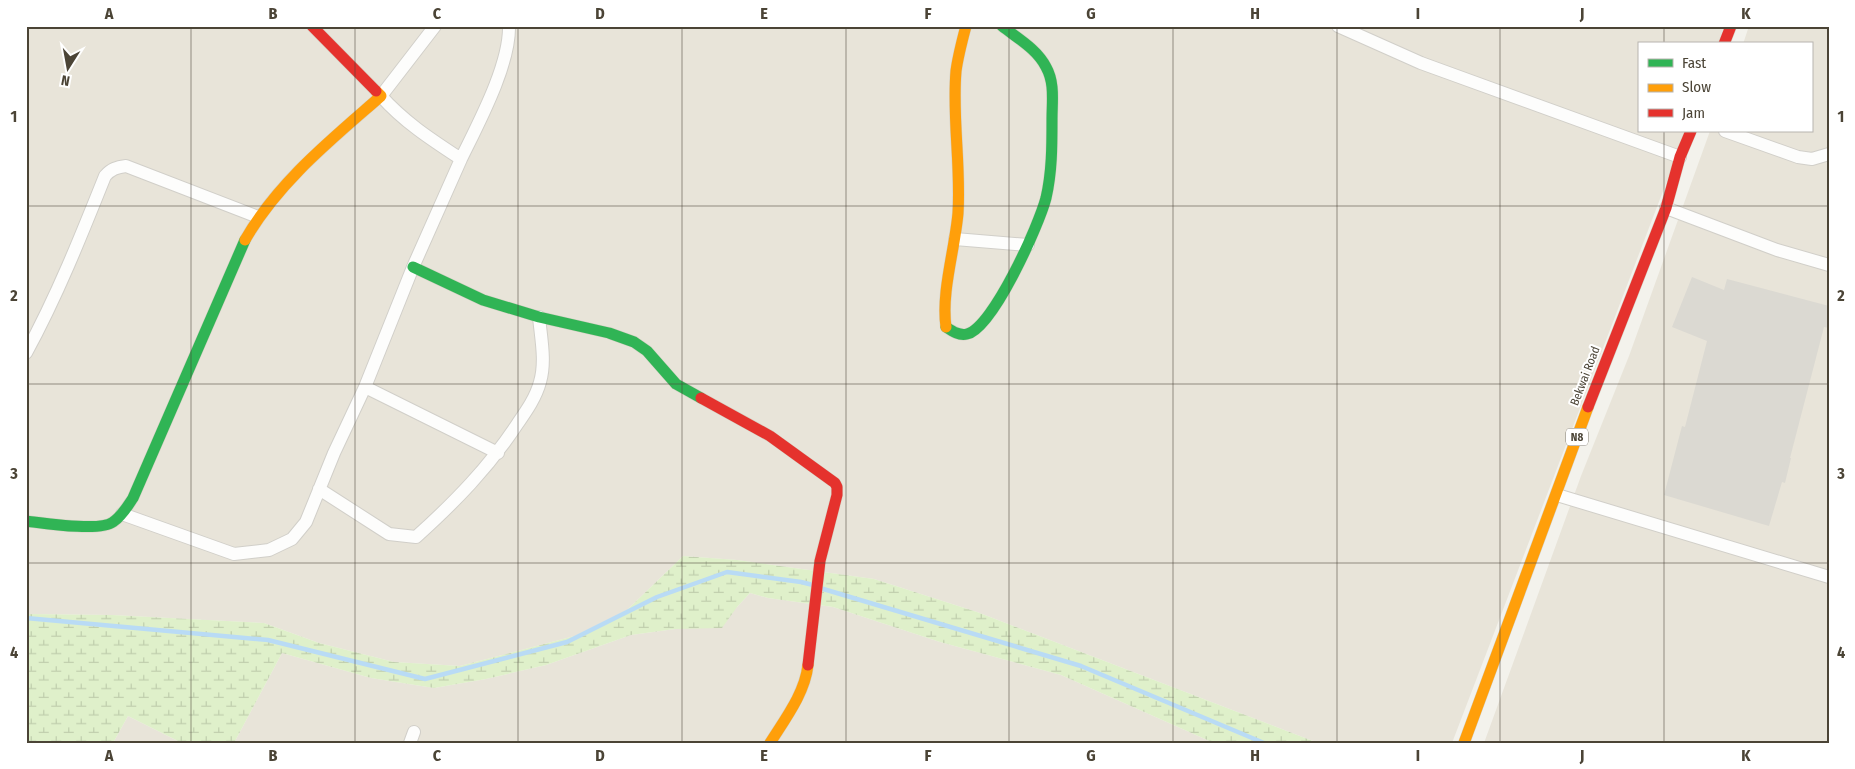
<svg xmlns="http://www.w3.org/2000/svg" width="1855" height="769" viewBox="0 0 1855 769" font-family="'Fira Sans Condensed',sans-serif">
<style>
.residential{fill:#e8e4d9}
.wetland{fill:url(#wetland-marsh)}
.lines{fill:none;stroke-linecap:round;stroke-linejoin:round}
.stream{stroke:#b9dbf5;stroke-width:4.5}
.building{fill:#dbd9d2}
.street-casing{stroke:#d1cfc9;stroke-width:14}
.fast-casing{stroke:#d3cfc2;stroke-width:12}
.slow-casing{stroke:#d3cfc2;stroke-width:12}
.jam-casing{stroke:#d3cfc2;stroke-width:12}
.street{stroke:#fdfdfc;stroke-width:12}
.fast{stroke:#30b455;stroke-width:11}
.slow{stroke:#ff9f0a;stroke-width:11}
.jam{stroke:#e5322d;stroke-width:11}
.grid{fill:none;stroke:#4b4436;stroke-width:1;stroke-opacity:0.55}
.labels{text-anchor:middle;stroke-width:4;stroke-linejoin:round;paint-order:stroke}
.shield{fill:#fff;stroke:#817c72;stroke-width:1}
.shield-label{font-size:11px;font-weight:bold;fill:#4b4436}
.street-label{font-size:12px;fill:#4b4436;stroke:#fff}
.neatline{fill:none;stroke:#4b4436;stroke-width:2}
.grid-label{font-size:16px;text-anchor:middle;font-weight:bold;fill:#4b4436}
</style>
<defs>
<pattern id="wetland-marsh" width="20" height="14" patternUnits="userSpaceOnUse" patternTransform="scale(1.25)"><rect width="20" height="14" fill="#dff0ca"/><path d="M1 5h8M5 5V1M11 12h8M15 12V8" fill="none" stroke="#c1cfae"/></pattern>
</defs>
<rect width="100%" height="100%" fill="#f3f2ec"/>
<!-- residential -->
<path class="residential" d="M26 26H1724L1718 44H1639V131H1686L1452 743H1318L977 612 874 579 737 560 683 556 627 610 586 633 460 666 394 662 319 643 264 623 112 615 26 614Z
M1749 26H1829V743H1484L1581 476 1629 356 1710 131H1811V44H1743Z
M750 593 768 598 833 607 940 642 1061 675 1214 743H234L282 653 371 678 434 688 486 679 546 665 631 635 675 629 737 607Z
M128 716 182 743H113Z"/>
<!-- wetland -->
<path class="wetland" d="M683 556 737 560 874 579 977 612 1318 743H1214L1061 675 940 642 833 607 768 598 750 593 737 607 722 628 675 629 631 635 546 665 486 679 434 688 371 678 282 653 234 743H182L128 716 113 743H29L26 741V614L112 615 264 623 319 643 394 662 460 666 586 633 627 610Z"/>
<g class="lines">
<!-- stream -->
<path class="stream" d="M820 588 1081 666 1264 743
M26 618 268 640 425 679 567 642 657 597 727 572 801 582 813 585"/>
</g>
<!-- building -->
<path class="building" d="M1692 277 1724 290 1727 279 1829 306V328L1824 327 1790 458H1791L1785 483 1782 482 1769 526 1664 495 1682 426 1685 427 1707 341 1672 327Z"/>
<g class="lines">
<defs>
<path id="street" d="M435 26 381 96C404 122 432 140 461 159 478 124 510 65 509 26
M1338 26 1421 63 1680 157
M1725 131 1798 157 1812 159 1829 154
M1666 208 1777 250 1829 265
M955 239 1028 245
M26 353C57 296 81 236 105 176 111 169 117 167 126 166L258 217
M365 387 498 453
M319 489 389 534 416 537C455 502 489 467 518 423 527 410 536 397 540 382 546 362 541 338 539 317
M1557 495 1829 577
M122 514 234 554 269 550 292 539 306 522 334 453 365 387 413 267 461 159
M410 743 414 732"/>
<path id="fast" d="M413 267 483 300 539 317 609 333 634 342 647 351 676 384 701 398
M946 327C952 331 959 336 967 334 993 328 1039 225 1046 198 1052 172 1052 146 1052 119 1052 101 1055 83 1046 67 1037 49 1017 38 1002 26
M26 521C43 523 100 532 113 522 122 516 127 507 133 498L245 240"/>
<path id="slow" d="M245 240C278 182 332 139 381 96L376 91
M946 327C941 292 955 249 958 213 961 165 952 118 956 71 958 56 962 41 966 26
M770 743C785 719 805 693 808 665
M1464 743 1588 407"/>
<path id="jam" d="M312 26 376 91
M1724 44 1731 26
M701 398 770 436 835 483 837 487V495L820 561 808 665
M1588 407 1666 208 1680 157 1691 131"/>
</defs>
<!-- street casing -->
<use href="#street" class="street-casing"/>
<!-- fast casing -->
<use href="#fast" class="fast-casing"/>
<!-- slow casing -->
<use href="#slow" class="slow-casing"/>
<!-- jam casing -->
<use href="#jam" class="jam-casing"/>
<!-- street -->
<use href="#street" class="street"/>
<!-- fast -->
<use href="#fast" class="fast"/>
<!-- slow -->
<use href="#slow" class="slow"/>
<!-- jam -->
<use href="#jam" class="jam"/>
</g>
<!-- grid -->
<path class="grid" d="M191 26V743M355 26V743M518 26V743M682 26V743M846 26V743M1009 26V743M1173 26V743M1337 26V743M1500 26V743M1664 26V44M1664 131V743M26 206H1829M26 384H1829M26 563H1829"/>
<g class="labels">
<!-- shield labels -->
<rect class="shield" x="1566" y="428.5" width="22" height="17" rx="4"/>
<g class="shield-label">
<text x="1577" y="441">N8</text>
</g>
<!-- street labels -->
<g class="street-label">
<text transform="translate(1585 376) rotate(-69)" y="4">Bekwai Road</text>
</g>
</g>
<!-- border -->
<rect width="1855" height="769" fill="none" stroke="#ffffff" stroke-width="55"/>
<!-- legend -->
<rect x="1638" y="42" width="175" height="90" fill="#ffffff" stroke="#b7b4af"/>
<rect x="1648" y="59" width="25" height="8" fill="#30b455" stroke="#b7b4af"/>
<text x="1682" y="68" font-size="15" fill="#4b4436">Fast</text>
<rect x="1648" y="84" width="25" height="8" fill="#ff9f0a" stroke="#b7b4af"/>
<text x="1682" y="92" font-size="15" fill="#4b4436">Slow</text>
<rect x="1648" y="109" width="25" height="8" fill="#e5322d" stroke="#b7b4af"/>
<text x="1682" y="118" font-size="15" fill="#4b4436">Jam</text>
<!-- north arrow -->
<g transform="translate(68 68) rotate(191)" stroke="#ffffff" stroke-width="4" paint-order="stroke">
<path d="M0-4L9 19L0 12L-9 19Z" fill="#4b4436"/>
<text y="-8" font-size="14" font-weight="bold" text-anchor="middle" fill="#4b4436">N</text>
</g>
<rect x="28" y="28" width="1800" height="714" class="neatline"/>
<g class="grid-label">
<text x="109" y="19">A</text>
<text x="273" y="19">B</text>
<text x="437" y="19">C</text>
<text x="600" y="19">D</text>
<text x="764" y="19">E</text>
<text x="928" y="19">F</text>
<text x="1091" y="19">G</text>
<text x="1255" y="19">H</text>
<text x="1418" y="19">I</text>
<text x="1582" y="19">J</text>
<text x="1746" y="19">K</text>
<text x="14" y="122">1</text>
<text x="1841" y="122">1</text>
<text x="14" y="301">2</text>
<text x="1841" y="301">2</text>
<text x="14" y="479">3</text>
<text x="1841" y="479">3</text>
<text x="14" y="658">4</text>
<text x="1841" y="658">4</text>
<text x="109" y="761">A</text>
<text x="273" y="761">B</text>
<text x="437" y="761">C</text>
<text x="600" y="761">D</text>
<text x="764" y="761">E</text>
<text x="928" y="761">F</text>
<text x="1091" y="761">G</text>
<text x="1255" y="761">H</text>
<text x="1418" y="761">I</text>
<text x="1582" y="761">J</text>
<text x="1746" y="761">K</text>
</g>
</svg>
